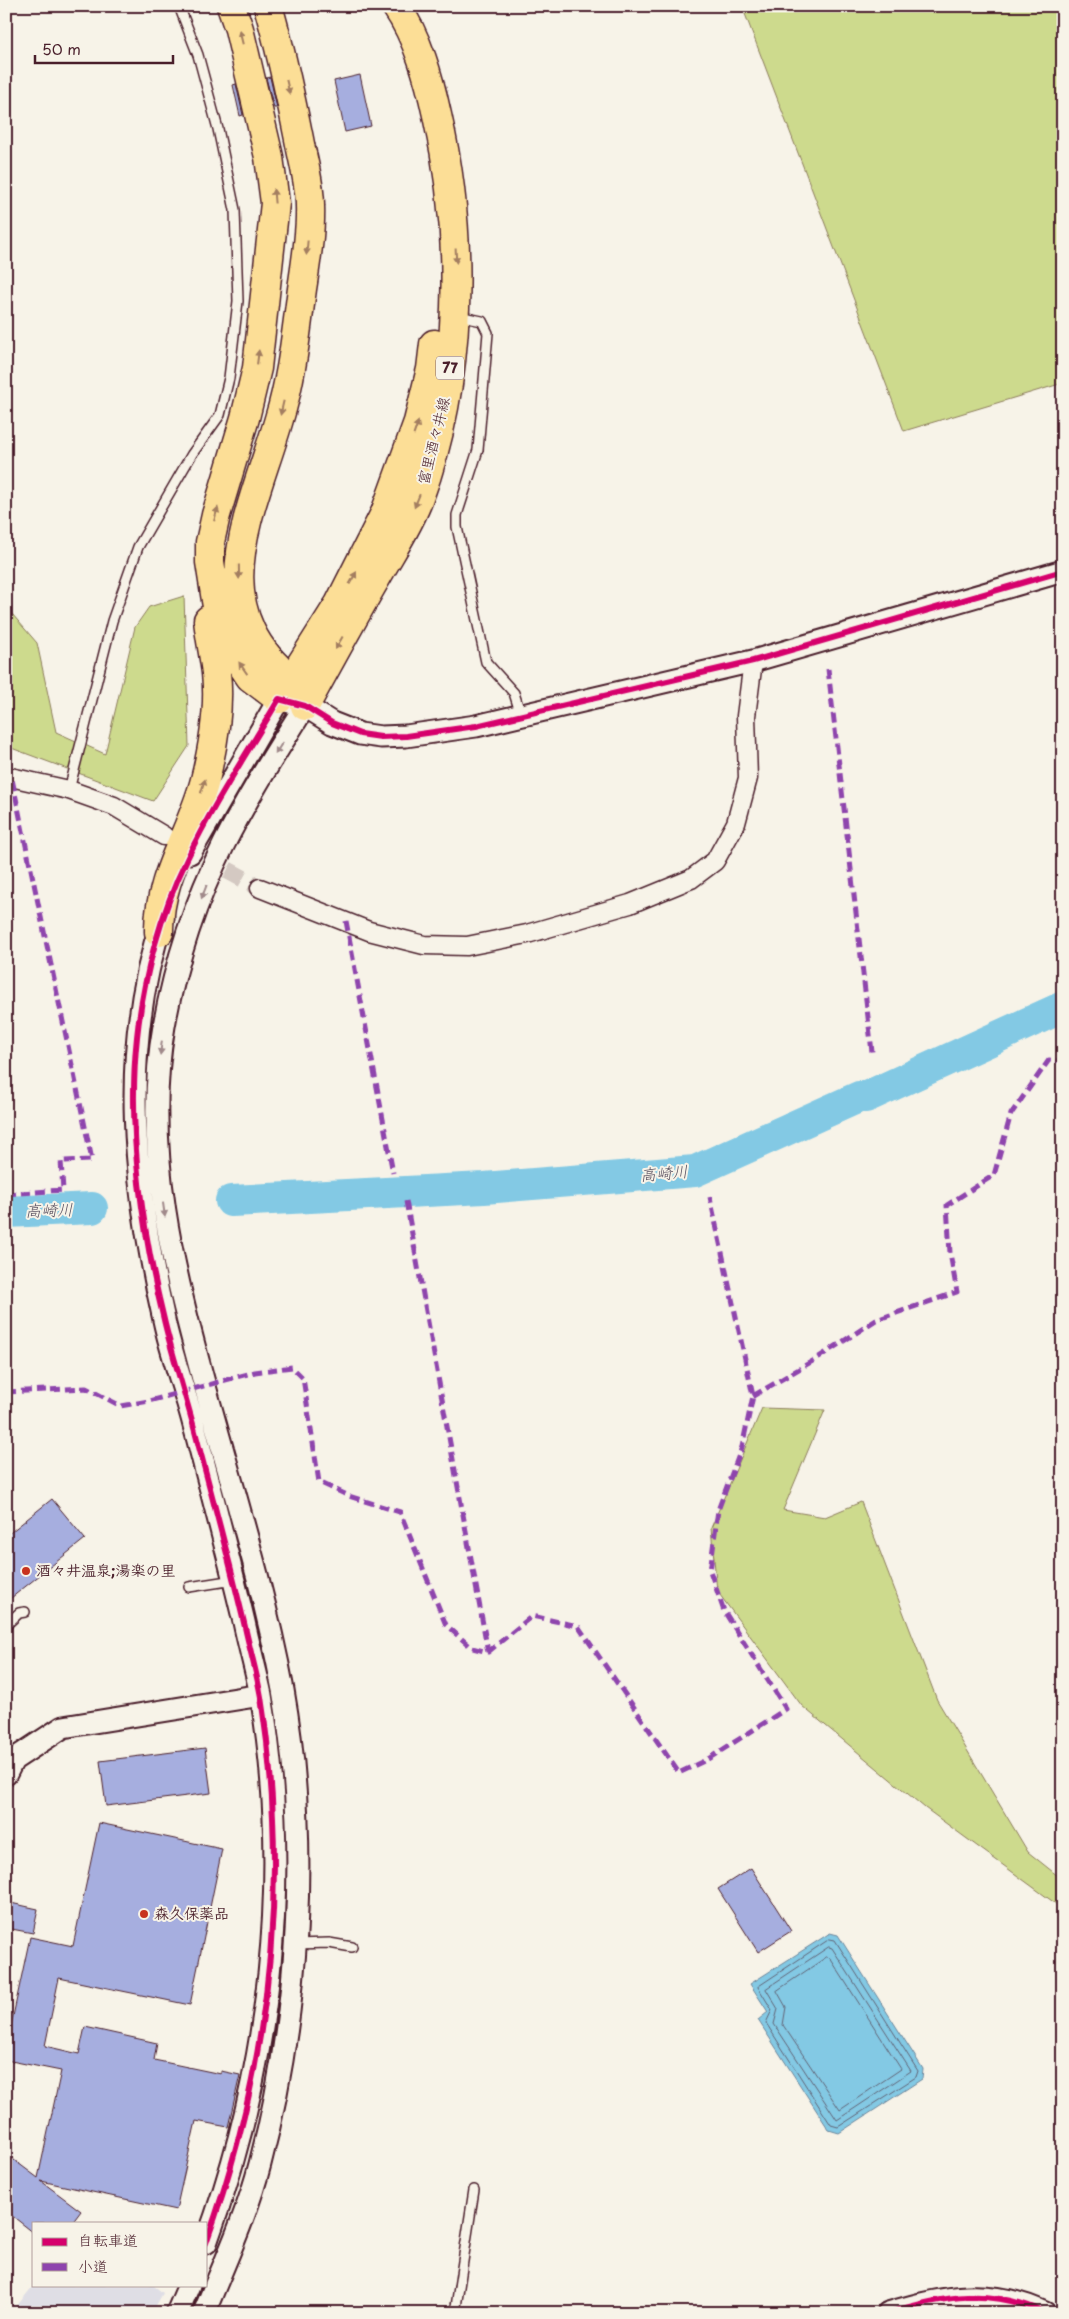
<svg xmlns="http://www.w3.org/2000/svg" width="1069" height="2319" viewBox="0 0 1069 2319" font-family="'Playpen Sans','Klee One',sans-serif">
<style>
.built{fill:#dfdee5}
.green{fill:#cdda8d;stroke:#8c7c5c}
.water{fill:#83c9e4;stroke:#6c859a}
.lines{fill:none;stroke-linecap:round;stroke-linejoin:round}
.shore{stroke:#616375;stroke-width:1}
.river{stroke:#83c9e4;stroke-width:32}
.building{fill:#a6aedf;stroke:#4a1f2b}
.minor-tunnel{stroke:#d4c9c2;stroke-width:18;stroke-dasharray:18 9;stroke-linecap:butt}
.service-casing{stroke:#4a1f2b;stroke-width:12}
.minor-casing{stroke:#4a1f2b;stroke-width:21}
.tertiary-casing{stroke:#4a1f2b;stroke-width:25}
.primary-casing{stroke:#4a1f2b;stroke-width:31}
.motorway-casing{stroke:#4a1f2b;stroke-width:31}
.service{stroke:#f7f3e8;stroke-width:9}
.minor{stroke:#f7f3e8;stroke-width:18}
.tertiary{stroke:#f7f3e8;stroke-width:21}
.primary{stroke:#fcde96;stroke-width:28}
.motorway{stroke:#fcde96;stroke-width:28}
.quiet{stroke:#8e44ad;stroke-width:5;stroke-dasharray:10 5;stroke-linecap:butt}
.cycleway-casing{stroke:#f7f3e8;stroke-width:9}
.cycleway{stroke:#d6006c;stroke-width:6}
.oneway{fill:#a37e60}
.oneway2{fill:#a0898a}
.poi-dot{fill:#c8321e;stroke:#f7f3e8;stroke-width:2}
.labels{text-anchor:middle;stroke-width:4;stroke-linejoin:round;paint-order:stroke}
.shield{fill:#f7f3e8;stroke:#7e5f64;stroke-width:1}
.shield-label{font-size:14px;font-weight:bold;fill:#4a1f2b}
.street-label{font-size:15px;fill:#4a1f2b;stroke:#f7f3e8}
.poi-label{font-size:15px;font-weight:bold;fill:#4a1f2b;stroke:#f7f3e8;text-anchor:start}
.water-label{font-size:16px;font-style:italic;fill:#5b5262;stroke:#f7f3e8}
</style>
<rect width="100%" height="100%" fill="#f7f3e8"/>
<filter id="ink" filterUnits="userSpaceOnUse"><feTurbulence type="fractalNoise" baseFrequency=".02" numOctaves="2"/><feDisplacementMap in="SourceGraphic" scale="10" xChannelSelector="R" yChannelSelector="G"/><feConvolveMatrix kernelMatrix="1 2 1 2 8 2 1 2 1" color-interpolation-filters="sRGB"/></filter>
<g filter="url(#ink)">
<!-- built -->
<path class="built" d="M34 2285H153L163 2293 152 2313H11Z"/>
<!-- green -->
<path class="green" d="M742 6H1063V383L904 431Z
M184 596 189 746 153 801 6 746V607L37 643 56 732 105 754 135 627 149 607Z
M762 1408 825 1410 783 1510 825 1517 861 1502 937 1700 1028 1852 1063 1880V1909L925 1808 802 1706 717 1591 711 1528Z"/>
<!-- water -->
<path class="water" d="M830 1933 838 1935 923 2069 922 2079 839 2133 829 2130 758 2020 768 2012 750 1984Z"/>
<g class="lines">
<!-- shore -->
<path class="shore" d="M830 1939 835 1940 918 2071 916 2077 838 2127 831 2125 766 2023 772 2010 758 1987Z
M829 1947 832 1948 911 2071 837 2120 774 2024 778 2009 766 1989Z
M827 1957 830 1958 901 2069 840 2110 783 2025 786 2007 777 1991Z"/>
<!-- river -->
<path class="river" d="M231 1201 484 1188 695 1171 859 1097H866L1063 1007
M6 1212 92 1208"/>
</g>
<!-- building -->
<path class="building" d="M360 75 371 126 345 132 334 81Z
M270 77 277 108H274L266 78Z
M236 84 243 115 240 116 233 85Z
M52 1499 85 1539 6 1602V1536Z
M205 1748 211 1793 106 1806 100 1761Z
M99 1823 222 1849 190 2005 59 1978 45 2046 79 2054 85 2027 157 2043 154 2060 221 2074V2071L240 2075 228 2127 196 2121 176 2210 41 2181 81 2211 72 2223H34V2233L6 2211V2154L38 2178 61 2071 6 2060V2049L30 1937 73 1946Z
M751 1868 791 1931 758 1952 718 1889Z
M6 1902 38 1909 33 1933 6 1928Z"/>
<g class="lines">
<!-- minor-tunnel -->
<path class="minor-tunnel" d="M180 844 260 888"/>
<defs>
<path id="service" d="M458 316 482 321 488 333 478 450 457 515V527L486 662 514 693 521 715
M69 790 112 621 138 547 192 454 220 415 229 378 238 301 235 210 218 129 198 55 179 6
M189 1587 234 1580
M6 1625 19 1613 25 1612
M295 1944 329 1943 352 1947
M455 2313 474 2190"/>
<path id="minor" d="M6 776 69 790 114 806 164 836
M260 888 369 931 424 945 467 946 527 934 630 904 691 879 715 861 736 823 748 778 746 716 753 661"/>
<path id="tertiary" d="M190 853 279 699 305 706 332 723 360 734 381 737 406 736 476 726 753 661 1063 571
M163 918C118 1049 134 1188 164 1320 171 1353 183 1385 192 1418 210 1486 228 1554 244 1622 249 1646 256 1671 261 1695 292 1878 270 2070 206 2243
M6 1774 13 1760 63 1727 261 1695
M177 2313 189 2285
M204 2313C224 2264 247 2215 260 2164 299 2015 310 1842 283 1690 264 1588 233 1489 206 1390 174 1272 142 1149 164 1026 175 965 196 900 224 844 248 796 277 751 305 706
M888 2313C943 2296 991 2287 1045 2313"/>
<path id="primary" d="M279 699 339 604 385 513 418 422 431 369 434 344
M305 706C329 662 353 618 378 575 392 550 409 525 419 498 463 380 465 237 437 115 429 78 418 38 396 6"/>
<path id="motorway" d="M231 6 239 29 269 157 275 203 257 368 245 418 216 515 210 542V562L218 613 228 644 250 677 279 699
M268 6C281 50 290 94 299 139 303 161 310 184 310 206 311 233 306 262 302 289 296 333 292 377 279 419 253 510 198 606 292 680
M159 932C158 876 192 832 205 780 213 747 220 707 216 673 214 656 210 638 208 620"/>
</defs>
<!-- service casing -->
<use href="#service" class="service-casing"/>
<!-- minor casing -->
<use href="#minor" class="minor-casing"/>
<!-- tertiary casing -->
<use href="#tertiary" class="tertiary-casing"/>
<!-- primary casing -->
<use href="#primary" class="primary-casing"/>
<!-- motorway casing -->
<use href="#motorway" class="motorway-casing"/>
<!-- service -->
<use href="#service" class="service"/>
<!-- minor -->
<use href="#minor" class="minor"/>
<!-- tertiary -->
<use href="#tertiary" class="tertiary"/>
<!-- primary -->
<use href="#primary" class="primary"/>
<!-- motorway -->
<use href="#motorway" class="motorway"/>
<!-- quiet -->
<path class="quiet" d="M828 669 872 1052
M346 921 393 1173
M6 1194 63 1190 61 1161 92 1160 12 779
M406 1201 488 1652
M6 1392 86 1388 121 1406 149 1401 255 1372 292 1367 303 1378 319 1482 349 1496 400 1512 446 1625 472 1648 488 1652 532 1616 578 1626 679 1773 708 1759 786 1709 724 1611 710 1571 718 1510 742 1447 753 1396 710 1197
M753 1396 816 1359 876 1320 957 1292 950 1253 947 1205 994 1175 1011 1114 1049 1060 1063 1061"/>
<defs>
<path id="cycleway" d="M206 2243C270 2066 290 1884 261 1697 257 1674 250 1650 245 1627 231 1567 215 1507 199 1447 189 1406 175 1365 165 1324 142 1231 127 1132 137 1037 143 978 161 912 187 859 213 804 248 752 279 699L305 706 332 723 360 734 381 737 406 736 476 726 753 661 1063 571
M888 2313C943 2296 991 2287 1045 2313"/>
</defs>
<!-- cycleway casing -->
<use href="#cycleway" class="cycleway-casing"/>
<!-- cycleway -->
<use href="#cycleway" class="cycleway"/>
</g>
<!-- one-way arrows -->
<defs><path id="oneway-solid" d="M-6-.8H1V-3.2L6.5 0L1 3.2V.8H-6Z" transform="scale(1.25)"/></defs>
<g class="oneway">
<use href="#oneway-solid" transform="translate(241 37) rotate(-104)"/>
<use href="#oneway-solid" transform="translate(288 87) rotate(77)"/>
<use href="#oneway-solid" transform="translate(274 196) rotate(-95)"/>
<use href="#oneway-solid" transform="translate(307 248) rotate(95)"/>
<use href="#oneway-solid" transform="translate(456 256) rotate(87)"/>
<use href="#oneway-solid" transform="translate(258 357) rotate(-83)"/>
<use href="#oneway-solid" transform="translate(282 408) rotate(103)"/>
<use href="#oneway-solid" transform="translate(416 428) rotate(-71)"/>
<use href="#oneway-solid" transform="translate(417 501) rotate(112)"/>
<use href="#oneway-solid" transform="translate(216 514) rotate(-75)"/>
<use href="#oneway-solid" transform="translate(239 572) rotate(89)"/>
<use href="#oneway-solid" transform="translate(353 578) rotate(-61)"/>
<use href="#oneway-solid" transform="translate(339 643) rotate(119)"/>
<use href="#oneway-solid" transform="translate(243 668) rotate(-125)"/>
<use href="#oneway-solid" transform="translate(203 786) rotate(-73)"/>
</g>
<g class="oneway2">
<use href="#oneway-solid" transform="translate(279 748) rotate(122)"/>
<use href="#oneway-solid" transform="translate(204 892) rotate(111)"/>
<use href="#oneway-solid" transform="translate(161 1048) rotate(97)"/>
<use href="#oneway-solid" transform="translate(164 1210) rotate(82)"/>
</g>
</g>
<!-- markers -->
<g class="poi-dot">
<circle cx="26" cy="1571" r="5"/>
<circle cx="144" cy="1914" r="5"/>
</g>
<g class="labels">
<!-- shield labels -->
<rect class="shield" x="436" y="356.5" width="28" height="23" rx="4"/>
<g class="shield-label">
<text x="450" y="373">77</text>
</g>
<!-- street labels -->
<g class="street-label">
<text transform="translate(434 441) rotate(-76)" y="5">富里酒々井線</text>
</g>
<!-- poi labels -->
<g class="poi-label">
<text x="36" y="1576">酒々井温泉;湯楽の里</text>
<text x="154" y="1919">森久保薬品</text>
</g>
<!-- water labels -->
<g class="water-label">
<text transform="translate(664 1173) rotate(-5)" y="6">高崎川</text>
<text transform="translate(49 1210) rotate(-2)" y="6">高崎川</text>
</g>
</g>
<!-- margin -->
<rect width="1069" height="2319" fill="none" stroke="#f7f3e8" stroke-width="25"/>
<rect x="12" y="12" width="1044" height="2294" fill="none" stroke="#4a1f2b" stroke-width="2" filter="url(#ink)"/>
<!-- legend -->
<rect x="32" y="2222" width="175" height="65" fill="#f7f3e8" stroke="#b29e9c"/>
<rect x="42" y="2238" width="25" height="8" fill="#d6006c" stroke="#b29e9c"/>
<text x="78" y="2246" font-size="15" fill="#4a1f2b">自転車道</text>
<rect x="42" y="2263" width="25" height="8" fill="#8e44ad" stroke="#b29e9c"/>
<text x="78" y="2272" font-size="15" fill="#4a1f2b">小道</text>
<!-- scale -->
<path d="M35 55v8h138v-8" fill="none" stroke="#4a1f2b" stroke-width="2.5"/>
<text x="42" y="55" font-size="15" fill="#4a1f2b" stroke="#f7f3e8" stroke-width="4" paint-order="stroke">50 m</text>
</svg>
